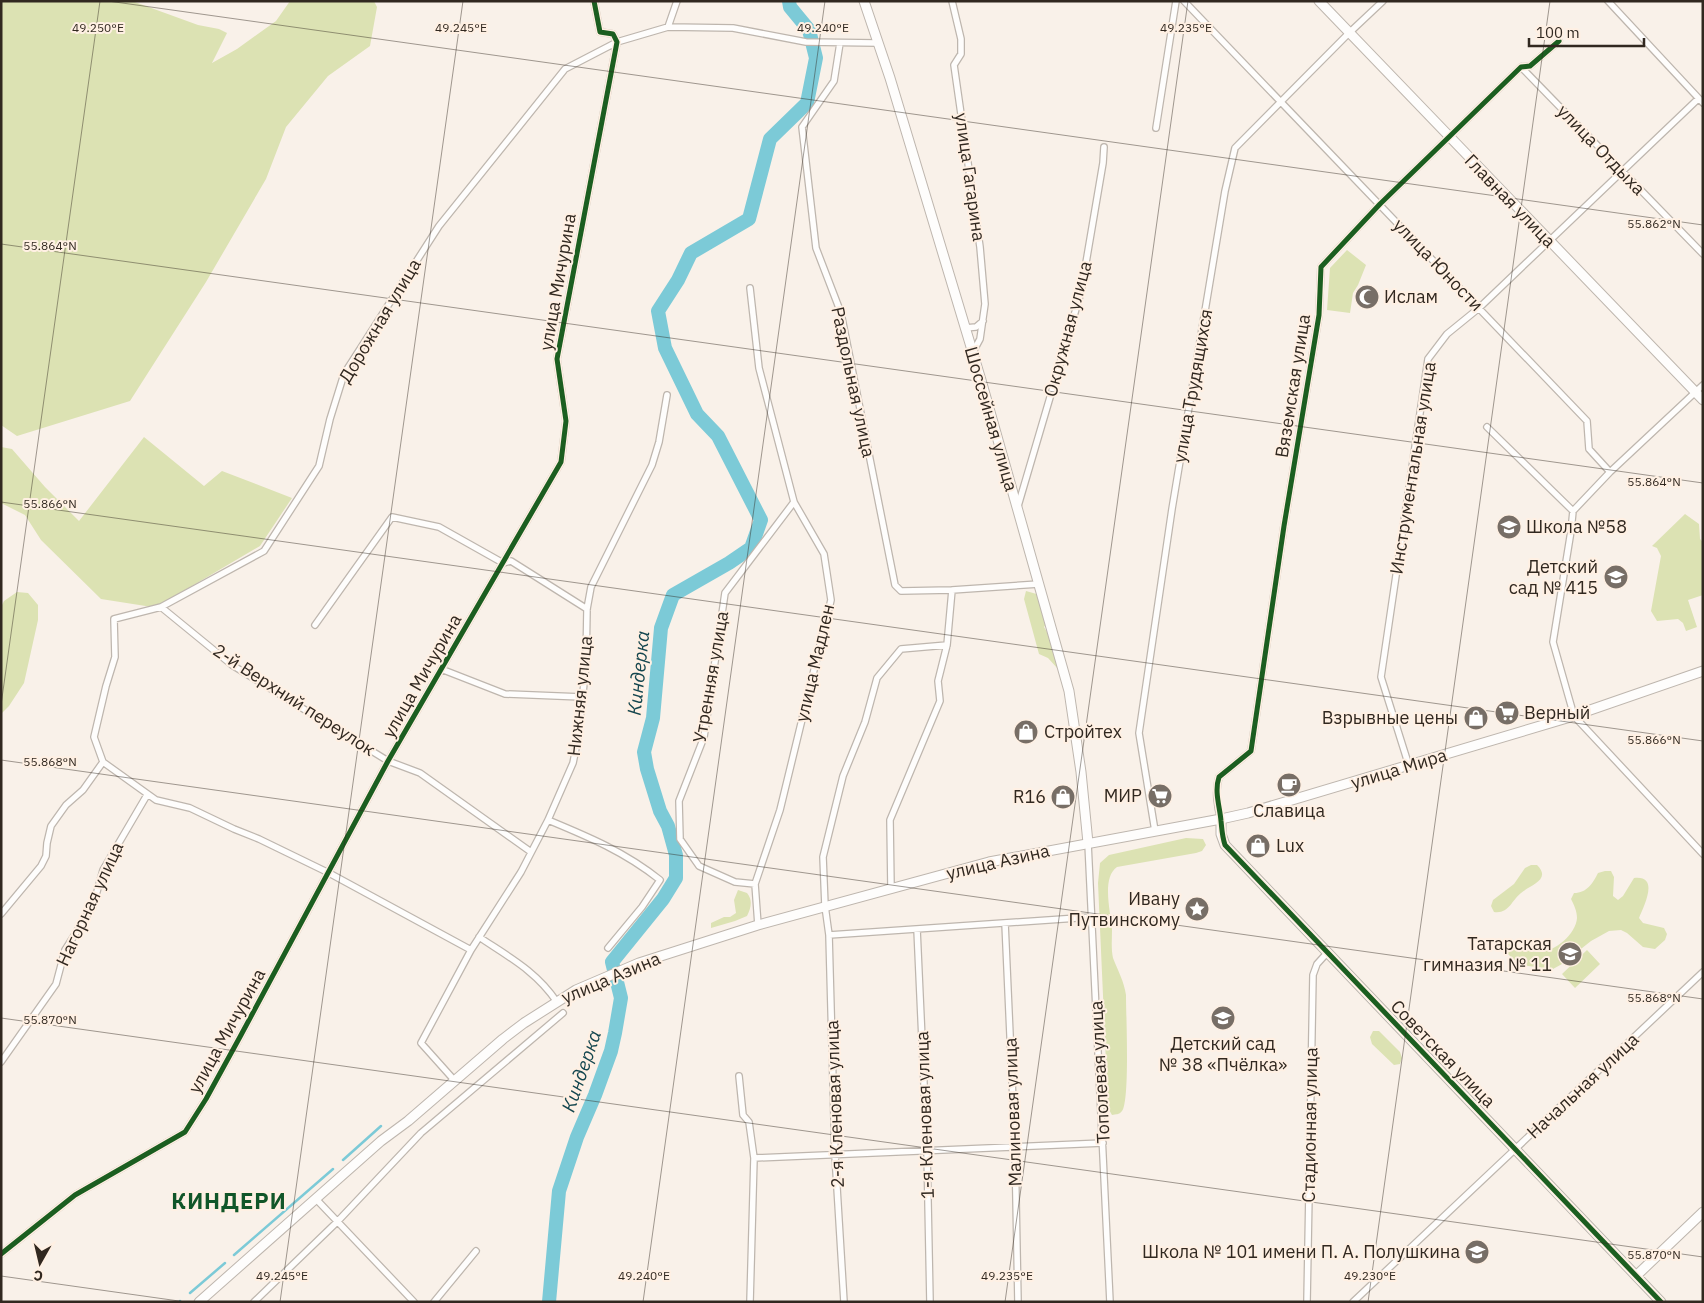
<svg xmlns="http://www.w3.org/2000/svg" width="1704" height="1303" viewBox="0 0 1704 1303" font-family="'IBM Plex Sans',sans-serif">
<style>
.green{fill:#dce2b3}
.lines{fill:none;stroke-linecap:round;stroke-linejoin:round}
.stream{stroke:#7ccad7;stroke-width:2.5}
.river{stroke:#7ccad7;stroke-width:14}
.street-casing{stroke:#beb6ae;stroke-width:8}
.secondary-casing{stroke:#beb6ae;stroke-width:11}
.primary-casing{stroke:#beb6ae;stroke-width:11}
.street{stroke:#fefdfc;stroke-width:5.5}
.secondary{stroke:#fefdfc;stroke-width:9}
.primary{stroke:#fefdfc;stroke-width:9}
.cycleway-casing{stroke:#fff0e3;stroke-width:8}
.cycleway{stroke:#1b5e20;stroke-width:5}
.ticks{fill:none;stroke:#312820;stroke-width:1;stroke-opacity:0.45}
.labels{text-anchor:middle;stroke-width:4;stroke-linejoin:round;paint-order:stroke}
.street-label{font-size:18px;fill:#312820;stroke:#fff0e3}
.poi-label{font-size:18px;fill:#312820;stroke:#fff0e3;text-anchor:end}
.water-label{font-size:19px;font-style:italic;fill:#14464f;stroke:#fff0e3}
.district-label{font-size:22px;font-weight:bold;letter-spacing:1px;fill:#115629;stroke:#fff0e3}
.ticks-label{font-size:12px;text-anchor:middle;fill:#312820;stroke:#fff0e3;stroke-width:4;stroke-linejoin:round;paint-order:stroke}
</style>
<rect width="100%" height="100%" fill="#f9f1e9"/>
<!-- green -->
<path class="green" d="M1 1H132L198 25 219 29 227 33 212 63 237 49 276 21 290 1H374L377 7 370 46 328 76 286 127 266 179 206 282 130 401 17 436 1 425Z
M1347 250 1366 265 1358 285 1353 293 1350 313 1327 310 1330 268Z
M144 437 204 486 222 471 292 498 260 546 158 606 152 607 101 599 41 540 25 515 1 503V447L12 449 45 487 79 521Z
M1685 514 1699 524 1700 539 1703 542V595L1688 600 1697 627 1686 631 1683 623 1678 619 1657 621 1651 611 1661 556 1657 548 1652 546Z
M1026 591 1040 595 1047 623 1044 627 1055 645 1058 669 1048 658 1039 654 1024 599Z
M17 592 28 593 38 605V620L24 683 9 706 1 714V607L4 601Z
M1186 838 1203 839 1206 845 1202 851 1196 853 1117 867C1101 878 1111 913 1112 930 1112 939 1111 949 1113 958 1118 971 1124 981 1126 995 1126 1014 1130 1101 1122 1111 1119 1115 1116 1114 1112 1115L1108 1108 1098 883 1100 863 1109 855Z
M1531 865H1537C1552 880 1530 885 1521 893 1511 901 1509 914 1494 912L1491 906 1493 900 1514 884 1525 868Z
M1605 871H1611L1614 877 1613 896 1618 900 1623 896 1634 878C1660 875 1644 906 1639 918L1643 923 1664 928 1667 934 1665 940 1655 949 1643 947 1627 933 1621 930 1609 931 1591 941 1562 964 1553 969 1520 965 1500 947 1502 941C1514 946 1526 952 1539 952 1555 952 1576 934 1577 918 1577 911 1574 905 1571 899L1574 893C1587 893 1593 883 1598 873Z
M738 890 747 893C753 900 751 908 747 916L735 921 711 928V923L724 917H730L736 913 734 900Z
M1587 950 1600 964 1575 988 1562 974Z
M1373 1031H1379L1400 1052 1402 1058 1400 1064 1394 1065 1372 1044 1370 1037Z"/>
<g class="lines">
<!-- stream -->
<path class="stream" d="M343 1160 381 1126
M234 1255 333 1169
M190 1293 225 1263
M180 1302V1301"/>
<!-- river -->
<path class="river" d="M549 1302 559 1191 577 1137 595 1095 611 1051 615 1033 621 998 612 962 663 899 676 878V855L668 826 660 811 647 769 644 752 653 718 661 628 673 595 729 563 751 548 761 520 718 436 697 414 665 348 658 311 678 280 691 253 749 219 770 139 807 103 816 58 809 30 790 7 789 1"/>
<defs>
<path id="street" d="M952 1 961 39V54L954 65 980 247 985 304 980 339 973 352
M1184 1 1587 421 1589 449 1610 472
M1608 1 1703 103
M668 27 677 1
M840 43 834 81 802 127 816 248 841 313 895 585 901 591 952 590 1039 584
M1521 67 1703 254
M1156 128 1176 1
M750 288 759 368 794 502 824 554 831 600 780 810 755 884 758 925
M965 328 976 327 983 321
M1703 385 1610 472 1573 511 1571 531 1553 642 1574 716 1703 854
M1487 427 1573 511
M1018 506 1081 292 1103 163 1104 147
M161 607 232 665 388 761 420 773 531 852
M315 625 392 517 439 527 503 563 511 561 587 609
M441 669 505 694 582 697
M103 762 156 800 190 808 234 829 259 839 329 873 471 950
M1409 766 1381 677 1428 359 1447 334 1479 308 1698 99
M1221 819C1217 807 1215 790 1219 777L1251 751 1284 526 1319 315 1321 267 1380 204 1521 67 1530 66 1559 41
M548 820C589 837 625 852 660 880L642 907 608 948
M1155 831 1139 733 1172 509 1225 191 1235 148 1349 33 1383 1
M1088 843 1110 1302
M755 884 735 882 699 866 680 839 679 801 704 737 725 593 794 502
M891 888 890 820 940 701 938 681 947 645 952 590
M1 914 41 866 46 856 47 843 51 826 66 805 83 790 103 762 94 737 106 686 115 657 114 619 161 607 264 551 319 466 330 419 344 374 439 226 565 69 617 42 668 27 733 28 806 42 877 43
M1005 923 1015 1147 1018 1302
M917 929 927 1151 930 1302
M829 935 1092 917
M479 937C509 957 536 971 557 1002
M1 1062 56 984 65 950 93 906 103 870 147 795
M739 1076 743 1115 749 1122 754 1158 750 1302
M455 1081 421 1043 471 950 521 872 548 820 573 763 578 738 586 665 587 609 591 587 652 465 659 442 667 395
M754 1158 1103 1143
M316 1199 414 1302
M1 1254 75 1195 185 1132 206 1099 241 1035 388 761 561 462 566 421 557 359 617 42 613 34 600 32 594 1
M254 1302 337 1222 421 1133 563 1013
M434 1302 476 1251
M844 1302 835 1155 829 935 825 906 823 857 843 776 865 722 877 678 901 649 947 645
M1307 1302 1313 975 1317 964 1327 953
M1353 1302 1703 972"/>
<path id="secondary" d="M864 1 890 78 981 380 1069 691 1081 772 1088 843
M1319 1 1703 400
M1221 819V834L1225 845 1661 1302
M1637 1275 1703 1212"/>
<path id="primary" d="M199 1302 381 1141 408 1121 503 1039 524 1023 576 990 639 963 758 925 989 862 1221 819 1248 813 1567 718 1703 671"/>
</defs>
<!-- street casing -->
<use href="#street" class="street-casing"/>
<!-- secondary casing -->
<use href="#secondary" class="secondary-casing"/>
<!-- primary casing -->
<use href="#primary" class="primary-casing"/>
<!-- street -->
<use href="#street" class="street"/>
<!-- secondary -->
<use href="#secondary" class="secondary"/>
<!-- primary -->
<use href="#primary" class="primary"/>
<defs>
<path id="cycleway" d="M1559 41 1530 66 1521 67 1380 204 1321 267 1319 315 1284 526 1251 751 1219 777C1214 792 1220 807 1221 821 1222 830 1222 836 1225 845L1661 1302
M1 1254 75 1195 185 1132 206 1099 241 1035 388 761 561 462 566 421 557 359 617 42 613 34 600 32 594 1"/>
</defs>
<!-- cycleway casing -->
<use href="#cycleway" class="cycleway-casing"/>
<!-- cycleway -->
<use href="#cycleway" class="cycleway"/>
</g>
<!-- ticks -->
<path class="ticks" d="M108 1 1703 225M1 244 1703 483M1 502 1703 741M1 705 100 1M1 760 1703 999M1 1018 1703 1257M1 1276 186 1302M280 1302 463 1M643 1302 825 1M1005 1302 1188 1M1368 1302 1550 1"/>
<!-- icons -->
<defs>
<symbol id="mosque-disc" viewBox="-11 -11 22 22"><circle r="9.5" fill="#776e66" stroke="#fff0e3"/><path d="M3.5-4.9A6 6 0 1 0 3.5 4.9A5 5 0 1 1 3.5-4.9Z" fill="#fff"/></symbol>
<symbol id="school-disc" viewBox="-11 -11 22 22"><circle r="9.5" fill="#776e66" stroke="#fff0e3"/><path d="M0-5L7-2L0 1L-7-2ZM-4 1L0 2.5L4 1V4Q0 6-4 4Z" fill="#fff"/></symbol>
<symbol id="supermarket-disc" viewBox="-11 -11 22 22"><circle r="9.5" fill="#776e66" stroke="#fff0e3"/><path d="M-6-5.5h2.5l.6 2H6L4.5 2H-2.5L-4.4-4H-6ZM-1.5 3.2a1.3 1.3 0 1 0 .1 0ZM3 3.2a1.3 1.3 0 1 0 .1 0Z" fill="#fff"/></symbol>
<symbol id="shop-disc" viewBox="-11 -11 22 22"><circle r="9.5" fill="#776e66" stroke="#fff0e3"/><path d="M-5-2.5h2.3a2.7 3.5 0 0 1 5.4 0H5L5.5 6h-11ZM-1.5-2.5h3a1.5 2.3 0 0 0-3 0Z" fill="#fff"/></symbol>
<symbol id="cafe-disc" viewBox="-11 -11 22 22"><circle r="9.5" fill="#776e66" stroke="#fff0e3"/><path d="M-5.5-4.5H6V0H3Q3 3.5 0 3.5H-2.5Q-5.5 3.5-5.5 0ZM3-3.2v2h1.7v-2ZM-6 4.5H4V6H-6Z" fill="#fff"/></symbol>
<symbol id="sight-disc" viewBox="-11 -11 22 22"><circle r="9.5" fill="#776e66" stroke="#fff0e3"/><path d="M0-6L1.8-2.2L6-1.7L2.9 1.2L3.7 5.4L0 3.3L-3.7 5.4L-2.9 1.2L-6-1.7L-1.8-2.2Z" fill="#fff"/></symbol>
</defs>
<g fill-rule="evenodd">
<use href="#mosque-disc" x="1353" y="283" width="28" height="28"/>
<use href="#school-disc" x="1495" y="513" width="28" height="28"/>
<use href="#school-disc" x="1602" y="563" width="28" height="28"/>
<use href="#supermarket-disc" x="1493" y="699" width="28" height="28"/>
<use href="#shop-disc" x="1462" y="704" width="28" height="28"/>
<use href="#shop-disc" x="1012" y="718" width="28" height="28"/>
<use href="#cafe-disc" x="1275" y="771" width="28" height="28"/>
<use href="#supermarket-disc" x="1146" y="782" width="28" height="28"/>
<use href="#shop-disc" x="1049" y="783" width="28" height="28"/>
<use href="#shop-disc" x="1244" y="832" width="28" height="28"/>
<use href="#sight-disc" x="1183" y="895" width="28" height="28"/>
<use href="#school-disc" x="1556" y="940" width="28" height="28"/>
<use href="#school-disc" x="1209" y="1004" width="28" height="28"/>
<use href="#school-disc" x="1463" y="1238" width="28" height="28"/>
</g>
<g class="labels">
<!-- street labels -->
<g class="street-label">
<text transform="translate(1601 150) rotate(46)" y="6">улица Отдыха</text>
<text transform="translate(970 177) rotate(82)" y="6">улица Гагарина</text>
<text transform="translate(1510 201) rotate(46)" y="6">Главная улица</text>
<text transform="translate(1438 265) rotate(46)" y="6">улица Юности</text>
<text transform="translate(558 282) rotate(-80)" y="6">улица Мичурина</text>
<text transform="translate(380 321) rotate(-59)" y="6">Дорожная улица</text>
<text transform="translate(1068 329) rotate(-75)" y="6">Окружная улица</text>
<text transform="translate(853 382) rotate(78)" y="6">Раздольная улица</text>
<text transform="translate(1193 386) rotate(-80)" y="6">улица Трудящихся</text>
<text transform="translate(1293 386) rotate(-81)" y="6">Вяземская улица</text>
<text transform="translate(991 419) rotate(74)" y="6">Шоссейная улица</text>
<text transform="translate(1413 468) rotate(-81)" y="6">Инструментальная улица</text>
<text transform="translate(815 663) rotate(-77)" y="6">улица Мадлен</text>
<text transform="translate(422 676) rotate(-60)" y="6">улица Мичурина</text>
<text transform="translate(711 677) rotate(-80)" y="6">Утренняя улица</text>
<text transform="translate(580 696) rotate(-84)" y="6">Нижняя улица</text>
<text transform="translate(294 700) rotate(33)" y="6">2-й Верхний переулок</text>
<text transform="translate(1399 769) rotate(-17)" y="6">улица Мира</text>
<text transform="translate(998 862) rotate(-13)" y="6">улица Азина</text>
<text transform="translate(90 904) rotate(-65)" y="6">Нагорная улица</text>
<text transform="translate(611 978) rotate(-23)" y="6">улица Азина</text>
<text transform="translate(227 1031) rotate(-61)" y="6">улица Мичурина</text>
<text transform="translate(1443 1054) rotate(46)" y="6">Советская улица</text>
<text transform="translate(1100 1072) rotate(-93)" y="6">Тополевая улица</text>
<text transform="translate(1583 1086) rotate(-43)" y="6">Начальная улица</text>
<text transform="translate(835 1104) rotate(-92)" y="6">2-я Кленовая улица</text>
<text transform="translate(1013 1112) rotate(-92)" y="6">Малиновая улица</text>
<text transform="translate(925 1115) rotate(-92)" y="6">1-я Кленовая улица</text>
<text transform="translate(1310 1125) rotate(-89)" y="6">Стадионная улица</text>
</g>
<!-- poi labels -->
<g class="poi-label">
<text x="1384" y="303" text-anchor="start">Ислам</text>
<text x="1526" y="533" text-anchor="start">Школа №58</text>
<text x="1598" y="573">Детский<tspan x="1598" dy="21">сад № 415</tspan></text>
<text x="1524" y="719" text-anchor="start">Верный</text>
<text x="1458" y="724">Взрывные цены</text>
<text x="1044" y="738" text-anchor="start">Стройтех</text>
<text x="1142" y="802">МИР</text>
<text x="1046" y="803">R16</text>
<text x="1289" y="817" text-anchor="middle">Славица</text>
<text x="1276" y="852" text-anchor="start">Lux</text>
<text x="1180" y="905">Ивану<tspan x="1180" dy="21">Путвинскому</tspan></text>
<text x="1552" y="950">Татарская<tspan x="1552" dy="21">гимназия № 11</tspan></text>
<text x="1223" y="1050" text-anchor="middle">Детский сад<tspan x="1223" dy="21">№ 38 «Пчёлка»</tspan></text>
<text x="1460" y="1258">Школа № 101 имени П. А. Полушкина</text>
</g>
<!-- water labels -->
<g class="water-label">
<text transform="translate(638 673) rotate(-84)" y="7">Киндерка</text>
<text transform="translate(581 1071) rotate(-71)" y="7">Киндерка</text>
</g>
<!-- district labels -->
<g class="district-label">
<text x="229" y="1209">КИНДЕРИ</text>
</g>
</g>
<g class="ticks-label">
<text x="98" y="32">49.250°E</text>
<text x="461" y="32">49.245°E</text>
<text x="823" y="32">49.240°E</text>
<text x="1186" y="32">49.235°E</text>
<text x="1654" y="228">55.862°N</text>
<text x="50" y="250">55.864°N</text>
<text x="1654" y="486">55.864°N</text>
<text x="50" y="508">55.866°N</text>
<text x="1654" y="744">55.866°N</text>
<text x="50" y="766">55.868°N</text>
<text x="1654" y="1002">55.868°N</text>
<text x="50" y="1024">55.870°N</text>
<text x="1654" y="1259">55.870°N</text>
<text x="282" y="1280">49.245°E</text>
<text x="644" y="1280">49.240°E</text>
<text x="1007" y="1280">49.235°E</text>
<text x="1370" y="1280">49.230°E</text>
</g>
<!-- border -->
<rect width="1704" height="1303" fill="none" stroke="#312820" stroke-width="5"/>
<!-- north arrow -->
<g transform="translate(40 1263) rotate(188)" stroke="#fff0e3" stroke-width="4" paint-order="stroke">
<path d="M0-4L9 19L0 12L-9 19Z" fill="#312820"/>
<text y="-8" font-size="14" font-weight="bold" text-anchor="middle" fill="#312820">С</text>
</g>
<!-- scale -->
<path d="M1529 38v8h115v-8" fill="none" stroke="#312820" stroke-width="2.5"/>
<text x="1536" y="38" font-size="15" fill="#312820" stroke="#fff0e3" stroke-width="4" paint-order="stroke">100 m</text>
</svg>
